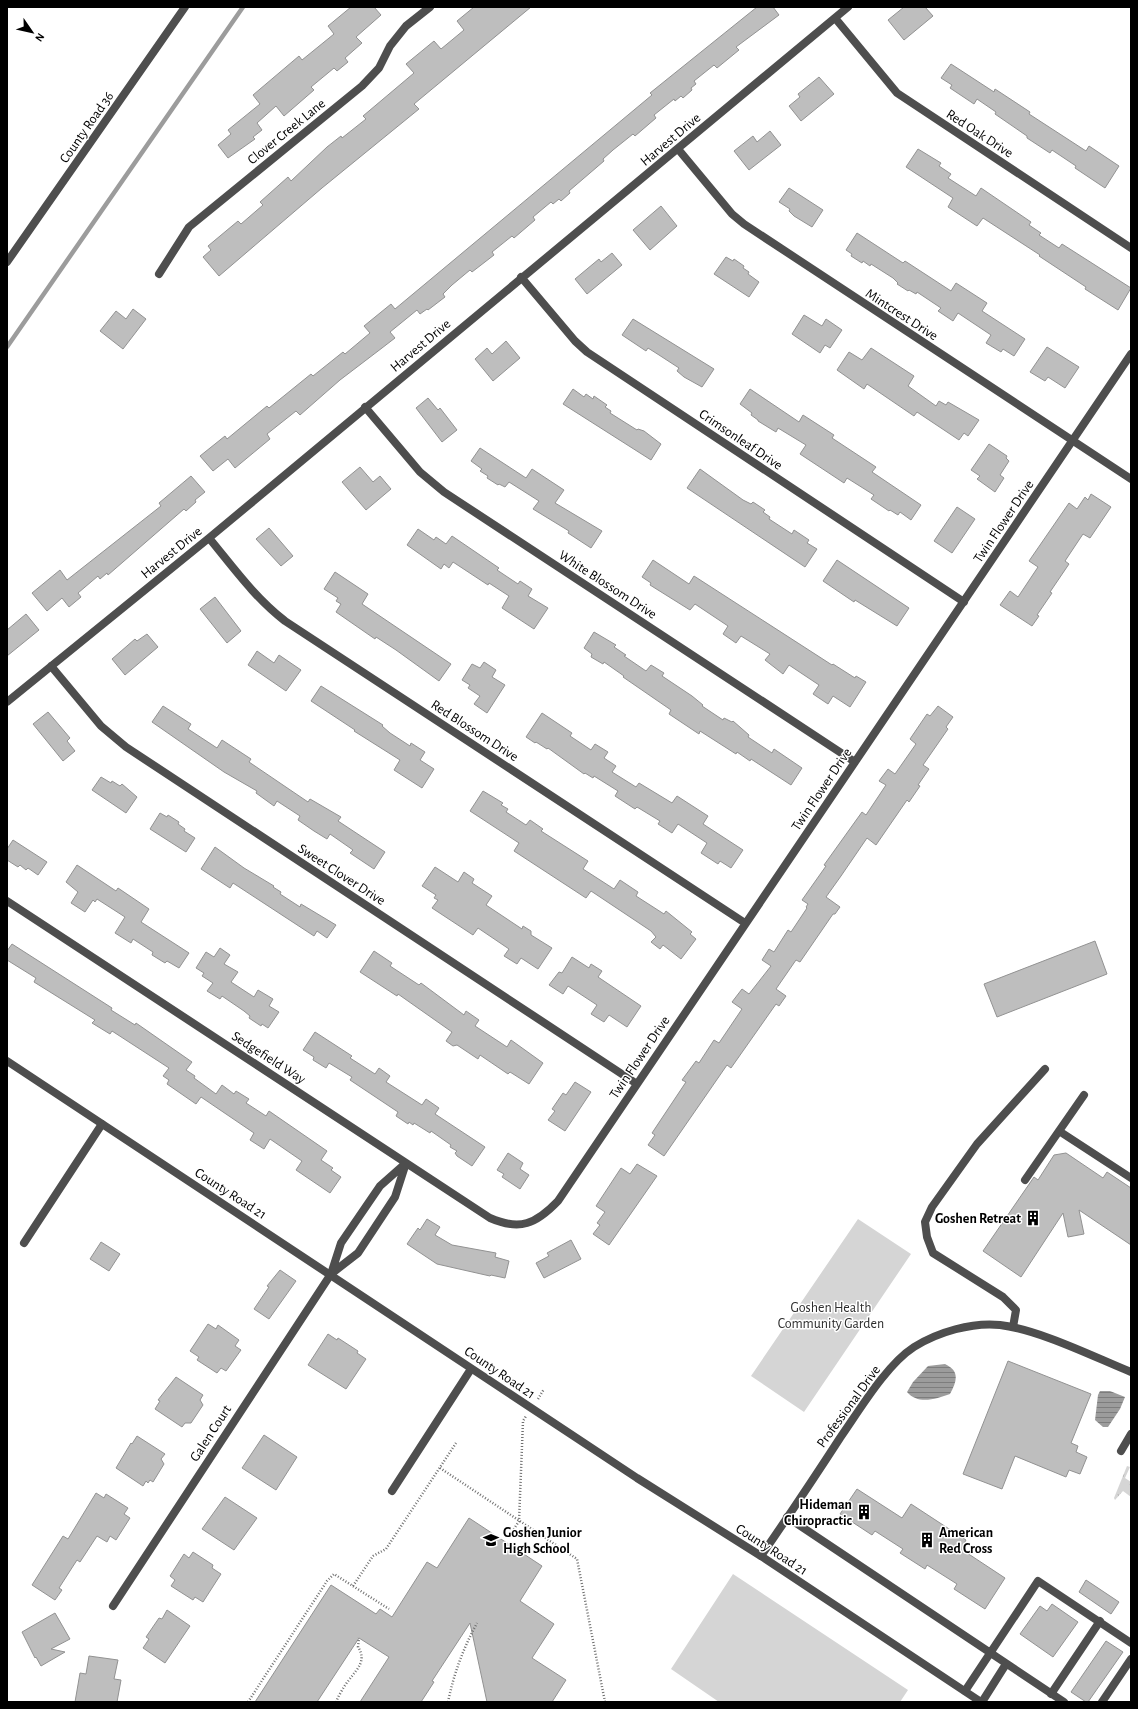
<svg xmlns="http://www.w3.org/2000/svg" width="1138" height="1709" viewBox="0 0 1138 1709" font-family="'Alegreya Sans',sans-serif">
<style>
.grass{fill:url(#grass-tufts)}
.garden{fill:#d5d5d5}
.water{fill:url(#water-rules)}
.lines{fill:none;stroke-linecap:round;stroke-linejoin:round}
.stream{stroke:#9c9c9c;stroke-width:4.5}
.building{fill:#bebebe;stroke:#929292}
.path{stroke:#707070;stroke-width:2.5;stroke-dasharray:1 2;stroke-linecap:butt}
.service{stroke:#4e4e4e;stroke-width:8}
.minor{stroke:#4e4e4e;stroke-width:8}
.tertiary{stroke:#4e4e4e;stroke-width:8}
.labels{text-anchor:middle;stroke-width:3;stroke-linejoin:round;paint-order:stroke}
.street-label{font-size:14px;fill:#000;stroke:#fff}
.poi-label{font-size:14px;font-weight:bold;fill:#000;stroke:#fff;text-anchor:end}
.park-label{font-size:14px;fill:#2c2c2c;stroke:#fff}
</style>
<defs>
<pattern id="grass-tufts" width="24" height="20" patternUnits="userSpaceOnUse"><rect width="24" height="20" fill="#d5d5d5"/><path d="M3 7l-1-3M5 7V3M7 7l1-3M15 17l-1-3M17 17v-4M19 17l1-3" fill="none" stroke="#b5b5b5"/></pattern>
<pattern id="water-rules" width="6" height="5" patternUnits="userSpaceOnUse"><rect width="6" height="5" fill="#9c9c9c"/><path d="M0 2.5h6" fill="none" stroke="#7d7d7d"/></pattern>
</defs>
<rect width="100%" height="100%" fill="#fff"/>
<!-- grass -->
<path class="grass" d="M1127 1466 1130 1467 1125 1478 1131 1482V1497L1123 1491 1115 1500 1114 1498Z"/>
<!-- garden -->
<path class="garden" d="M858 1219 911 1254 804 1412 751 1376Z
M733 1574 908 1690 900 1702H719L671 1669Z"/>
<!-- water -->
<path class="water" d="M945 1364C960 1371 957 1381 950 1394 936 1399 918 1405 907 1392L913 1382 928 1366Z
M1100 1391H1110L1125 1397 1120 1409 1108 1427H1103L1095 1420 1098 1395Z"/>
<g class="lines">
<!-- stream -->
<path class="stream" d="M7 347 243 7"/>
</g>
<!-- building -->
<path class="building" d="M351 7H374L381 15 356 37 362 43 345 58 348 62 337 71 334 68 311 87 314 90 284 116 276 106 257 123 262 130 253 137 255 139 228 158 218 145 231 134 228 130 260 104 253 95 299 56 302 60 334 34 328 26Z
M474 7H531L414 104 419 109 322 188 219 276 203 257 211 250 208 246 238 221 241 224 263 205 260 202 288 177 291 181 327 147 341 136 342 138 366 119 363 116 414 73 406 64 434 41 441 49 464 30 457 21Z
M757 7H773L779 15 736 47 739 50 717 68 714 65 694 81 696 84 691 88 692 90 683 98 681 96 675 101 674 99 654 115 656 118 635 136 633 134 613 150 603 159 604 161 569 191 570 193 561 201 559 199 553 204 551 202 533 217 535 220 514 238 512 236 492 252 494 255 472 272 470 270 452 285 443 294 445 297 428 310 427 309 420 314 417 310 390 332 395 338 382 348 340 380 300 415 296 411 267 434 270 439 235 468 228 459 213 471 200 456 225 436 227 439 267 406 269 408 311 374 313 376 343 352 345 354 370 333 364 326 391 304 395 309 652 95 650 93Z
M904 7H925L933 16 904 40 888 20Z
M951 64 994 92 995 89 1030 112 1029 114 1086 151 1089 146 1119 166 1105 188 1075 168 1076 166 1052 150 1050 153 1027 138V136L995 114 996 112 977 99 974 104 950 88 952 85 941 78Z
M819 77 834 94 801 121 789 106 800 97 798 94Z
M770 131 781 145 749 170 734 151 753 136 757 142Z
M918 149 941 163 939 166 951 174 948 178 976 196 981 188 1031 222 1029 225 1041 233 1039 235 1059 248 1062 244 1131 288 1118 310 1085 289 1086 287 1039 256 1040 255 983 218 977 226 948 207 953 198 906 167Z
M789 188 823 210 812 227 794 216 789 211 790 209 779 202Z
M661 206 677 226 650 250 633 230Z
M857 233 903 263 905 261 951 291 956 283 987 303 982 311 1025 339 1014 356 1003 349 1001 352 986 343 991 335 958 313 953 321 938 311 941 308 917 292 916 294 909 290 908 291 897 284 898 283 893 278 871 264 870 266 863 261 862 263 851 256 852 254 846 250Z
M612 253 622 265 587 294 575 279 599 259 601 262Z
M726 257 733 261 734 259 744 266 743 268 749 272 748 274 759 282 749 297 714 274Z
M133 309 146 319 123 349 100 331 116 311 126 319Z
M804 315 822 326 826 319 842 330 830 348 825 345 820 353 792 334Z
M633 319 714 369 702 387 684 377 677 371 679 368 659 355 648 348 646 351 622 335Z
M506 341 520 358 493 381 475 359 487 348 492 354Z
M1047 347 1079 367 1065 388 1048 377 1045 381 1030 372Z
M871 348 914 376 908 386 936 406 939 401 946 405 948 402 979 420 968 436 964 433 959 440 917 412 914 416 867 384 864 389 837 370 849 352 862 360Z
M573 389 584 397 586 394 593 399 594 396 607 405 605 407 611 411 610 413 637 430 638 429 644 431 661 444 651 460 563 404Z
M750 389 799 422 803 415 834 435 832 438 876 467 872 472 921 505 911 520 900 512 898 515 890 510 889 511 871 499 874 495 847 478 844 483 800 454 806 445 778 428 776 432 758 421V420L751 415 752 413 740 404Z
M428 398 438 410 440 408 457 430 442 442 416 408Z
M989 444 1007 456 1006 458 1009 461 1000 475 1004 478 995 492 977 479 980 476 971 470Z
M480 448 526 478 532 469 564 490 555 503 602 531 591 548 568 533 569 531 533 509 539 501 509 482 505 487 499 484 498 485 487 478 488 476 480 471 482 469 471 461Z
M360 467 373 482 380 476 391 489 366 510 342 482Z
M700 469 743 500 751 504 753 502 765 510 763 512 770 517 769 519 792 534 794 530 809 540 807 543 817 549 805 567 687 488Z
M191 476 205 492 195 500 196 502 186 511 184 509 108 575 107 573 100 579 98 576 78 593 81 597 69 607 62 598 47 611 32 593 60 570 67 580 161 506 159 503Z
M1091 494 1111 507 1090 538 1083 534 1065 561 1069 564 1050 592 1052 593 1037 615 1039 616 1032 626 1000 605 1010 591 1018 597 1038 567 1029 561 1069 503 1077 509 1085 497 1088 500Z
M957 507 975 519 952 553 934 541Z
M269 528 293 556 281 566 256 539Z
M418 529 434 540 436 537 446 544 452 536 499 568 497 570 518 584 520 581 532 589 528 596 548 608 534 629 502 608 509 596 489 583 488 585 453 562 449 568 444 564 441 569 407 545Z
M653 560 689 584 694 576 832 665 833 664 855 678 856 676 866 682 850 707 833 696 828 704 813 694 819 685 789 665 783 674 765 660 770 654 741 636 736 643 723 634 728 626 695 604 690 610 650 585 651 583 642 577Z
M837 560 909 608 897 626 855 600 854 602 823 581Z
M335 572 368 594 362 604 451 664 439 681 396 650 376 637 375 639 336 612 341 604 336 601 338 598 324 589Z
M215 597 241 631 227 643 200 609Z
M26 614 39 630 7 656V630Z
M594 632 616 645 614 647 626 655 624 656 646 671 651 665 664 673 662 676 692 696 703 705 702 706 723 720 724 718 732 722 733 721 749 735 748 737 772 753 774 749 802 768 791 785 751 759 750 761 737 752 736 754 700 731 699 734 669 714 671 710 623 677 624 676 604 662 603 664 591 657 592 654 584 648Z
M147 634 158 647 125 675 112 659 135 639 137 641Z
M257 651 274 663 279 655 301 670 286 691 248 665Z
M484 662 496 670 492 677 505 685 487 713 474 704 480 696 468 688 470 685 462 680 472 664 480 668Z
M321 686 383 725 382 726 390 733 410 746 411 743 425 752 420 760 434 769 422 788 394 770 400 760 354 731 355 730 311 701Z
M163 706 191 724 188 729 217 748 222 740 251 759 249 762 308 802 310 799 341 817 338 821 385 852 374 869 350 853 353 850 330 834 327 839 314 831 298 820 300 816 277 801 274 806 256 793 257 791 224 772 152 722Z
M938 706 953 717 946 727 948 729 923 765 929 769 918 785 920 786 909 802 907 800 876 845 867 838 841 876 826 897 840 907 835 914H833L800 962 796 960 776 989 786 996 779 1006 776 1004 731 1068 727 1065 664 1156 648 1145 655 1135 652 1133 686 1082 682 1080 696 1061 699 1063 714 1040 719 1043 742 1009 732 1002 742 989 749 994 771 966 762 960 769 949 774 952 788 930 791 932 807 908 806 907 808 904 802 900 826 866 824 865 862 812 866 815 886 785 879 781 888 769 895 774 916 744 910 739 927 714 930 716Z
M48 712 70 738 67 741 75 751 63 761 33 724Z
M542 713 572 733 570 736 591 750 595 744 608 752 604 758 616 766 612 772 636 787 639 783 672 803 677 796 708 816 703 824 743 850 731 868 720 861 718 864 701 853 707 843 678 824 672 833 658 824 660 821 637 807 635 809 615 796 618 791 594 776 593 778 585 773 584 774 548 748 547 749 536 742 535 743 526 737Z
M101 777 111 783 112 781 120 786 122 784 137 797 126 813 92 790Z
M483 791 503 803 501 805 508 809 506 812 526 825 530 820 543 829 541 831 588 861 583 869 614 889 620 880 638 892 636 896 664 914 666 911 692 932 690 934 696 939 681 959 663 945 660 949 651 942 656 937 651 931 591 891 586 898 514 851 519 843 470 811Z
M160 813 167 817 168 815 179 822 178 824 185 829 184 831 195 838 186 852 150 829Z
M13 840 47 862 38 875 28 868 26 870 20 865 18 867 7 860V849Z
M215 847 244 868 274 886 273 887 281 892 280 894 300 907 301 904 336 925 327 938 317 931 314 936 233 883 230 888 201 869Z
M77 865 116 891 118 888 149 909 141 922 189 953 179 968 167 961 165 963 152 955 153 952 133 939 131 943 115 933 125 917 97 899 95 902 93 900 85 912 71 903 78 892 66 882Z
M435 867 458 882 464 872 474 879 472 883 492 896 486 905 522 929 523 926 531 931V935L552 948 538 969 521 958 517 964 504 956 509 949 478 928 473 935 432 908 438 900 434 898 436 895 422 886Z
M1095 941 1107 974 997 1017 984 984Z
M12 944 112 1008 111 1010 135 1025 136 1023 192 1062 186 1070 195 1076 194 1078 216 1094 222 1085 234 1094 236 1091 249 1099 246 1103 266 1116 269 1111 327 1151 321 1160 333 1168 331 1170 341 1177 330 1193 296 1170 302 1161 270 1139 264 1149 250 1140 254 1133 201 1097 196 1104 167 1084 169 1080 163 1076 169 1068 112 1031 110 1034 92 1023 95 1020 34 982 36 978 7 960V951Z
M220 948 230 955 224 964 238 972 231 982 254 997 258 990 273 999 269 1006 279 1012 268 1028 262 1024 261 1026 249 1018 250 1016 244 1011 222 996 220 999 207 991 213 983 202 976 204 973 196 968 206 952 214 957Z
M374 951 392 963 390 966 419 985 421 983 464 1015 466 1011 479 1020 475 1026 507 1047 511 1040 543 1063 529 1084 510 1072 508 1074 480 1055 478 1059 457 1045 453 1046 446 1041 452 1032 398 994 397 996 360 972Z
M572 957 589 968 591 964 602 971 598 977 641 1006 627 1027 609 1015 604 1022 591 1014 597 1005 568 986 563 994 549 985 559 972 562 973Z
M315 1032 352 1056 350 1058 375 1074 379 1068 390 1076 386 1082 422 1105 426 1099 439 1108 435 1114 485 1147 472 1166 457 1156 455 1153 457 1151 450 1147 451 1145 431 1131 430 1133 414 1123 413 1125 409 1122 408 1124 396 1116 398 1112 350 1080 352 1077 329 1063 326 1068 313 1060 314 1057 303 1050Z
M575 1082 591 1092 565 1131 548 1120 555 1111 552 1109 563 1093 566 1095Z
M508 1153 523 1163 520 1169 529 1175 520 1189 502 1177 504 1174 497 1170Z
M1066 1153 1103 1178 1107 1172 1131 1188V1245L1079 1210 1084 1234 1068 1237 1063 1213 1021 1277 983 1251 1034 1177 1038 1180 1054 1155Z
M637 1164 657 1176 609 1245 593 1234 600 1225 597 1223 605 1212 596 1206 621 1168 630 1174Z
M427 1219 440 1227 435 1235 452 1245 496 1253 495 1257 509 1261 505 1278 491 1275 490 1276 437 1264 407 1244 418 1228 420 1230Z
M571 1240 581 1259 544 1278 536 1263 549 1256 547 1253Z
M101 1242 120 1254 109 1271 90 1259Z
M280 1270 296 1281 269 1319 254 1309 269 1287 267 1286Z
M208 1324 216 1329 218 1325 239 1340 235 1346 241 1350 226 1371 221 1368 217 1373 197 1360 199 1357 190 1351Z
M328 1334 337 1340 338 1338 358 1351 357 1353 366 1359 346 1389 308 1365Z
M1008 1361 1091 1394 1071 1443 1078 1446 1076 1452 1087 1457 1080 1474 1069 1470 1066 1477 1015 1456 1002 1489 963 1474Z
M176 1377 203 1395 200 1400 203 1405 191 1423H185L182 1427 155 1409 160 1401 158 1400Z
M264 1435 297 1457 276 1490 242 1468Z
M137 1436 165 1454 161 1459 164 1464 153 1482 150 1480 148 1483 146 1481 143 1486 116 1468 131 1443 132 1444Z
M857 1489 902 1518 911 1504 966 1540 961 1549 1005 1578 985 1609 954 1589 957 1584 927 1565 925 1569 900 1553 903 1549 875 1531 872 1535 840 1514Z
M96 1493 104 1498 106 1494 128 1508 124 1514 130 1518 116 1540 110 1536 107 1542 97 1536 80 1562 77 1560 59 1588 62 1590 55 1600 32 1585 63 1536 68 1539Z
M225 1497 257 1518 234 1550 202 1529Z
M469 1518 542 1566 520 1601 554 1624 532 1658 566 1680 552 1702H487L470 1623 432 1681 434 1682 421 1702H360L389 1657 359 1638 317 1702H255L331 1585 376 1614 380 1609 392 1617 427 1562 437 1568Z
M193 1552 213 1565 212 1568 221 1574 203 1602 195 1597 193 1600 171 1586 175 1580 170 1576 184 1554 189 1558Z
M1086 1580 1119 1602 1111 1614 1079 1592Z
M1052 1604 1078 1622 1053 1657 1020 1634 1040 1606 1047 1611Z
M167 1610 190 1626 165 1663 143 1648 149 1639 146 1637 159 1618 162 1619Z
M55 1613 70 1639 51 1649 65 1652 41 1666 36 1657 35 1658 22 1632Z
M1106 1641 1123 1652 1088 1702H1086L1071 1692Z
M89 1656 118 1660 114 1679 121 1680 117 1702H75L80 1673 86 1674Z"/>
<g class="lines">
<!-- path -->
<path class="path" d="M538 1399 544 1389
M440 1468 577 1559 605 1702
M509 1537 519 1521 523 1421 526 1416
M353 1586 373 1556 386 1549 456 1443
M248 1702 327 1581 334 1574 389 1609
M336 1702C339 1695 344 1686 349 1680 357 1669 367 1661 358 1647L359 1638
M448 1702C454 1673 463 1649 477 1623"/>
<!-- service -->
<path class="service" d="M1059 1131 1131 1178
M1025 1180 1084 1095
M1013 1327 1016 1310 1003 1297 933 1253 927 1237 925 1222 932 1207 977 1144 1045 1069
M1121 1451 1131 1434
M392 1491 471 1369
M787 1517 1064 1702
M965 1691 1038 1581 1131 1643
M1051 1694 1100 1621
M982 1702 1006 1664
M1102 1702 1131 1659"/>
<!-- minor -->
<path class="minor" d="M835 18 897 93 1131 248
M678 149 732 214 744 224 1131 479
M7 262 185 7
M159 274 189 227 362 86 379 68 390 46 406 26 430 7
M521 277 575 341 587 352 964 602
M365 407 420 472 444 492 855 762
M209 538C233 567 255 598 285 621L745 923
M51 666 101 726 126 747 637 1084
M7 702 209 538 848 7
M7 901 490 1218C520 1231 536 1224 558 1201L1131 354
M24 1243 102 1124
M331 1274 358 1253 395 1197 406 1163
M761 1556C788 1517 814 1478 840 1438 859 1411 886 1365 914 1347 938 1332 972 1322 1000 1325 1040 1330 1094 1357 1131 1372
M113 1606 331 1274 341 1243 380 1186 406 1163"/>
<!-- tertiary -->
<path class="tertiary" d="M7 1061 637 1478 761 1556 981 1702"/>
</g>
<!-- icons -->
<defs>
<symbol id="building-bare" viewBox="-9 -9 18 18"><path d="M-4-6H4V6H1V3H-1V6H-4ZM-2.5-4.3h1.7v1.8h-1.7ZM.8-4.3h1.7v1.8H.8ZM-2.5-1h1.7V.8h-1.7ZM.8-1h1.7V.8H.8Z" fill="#000" stroke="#fff" stroke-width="2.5" paint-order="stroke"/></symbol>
<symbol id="school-bare" viewBox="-9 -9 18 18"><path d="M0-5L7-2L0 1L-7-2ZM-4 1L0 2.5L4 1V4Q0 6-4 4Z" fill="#000" stroke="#fff" stroke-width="2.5" paint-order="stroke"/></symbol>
</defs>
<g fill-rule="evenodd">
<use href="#building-bare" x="1022" y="1207" width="22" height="22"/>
<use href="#building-bare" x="853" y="1501" width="22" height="22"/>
<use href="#school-bare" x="480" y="1529" width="22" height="22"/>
<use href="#building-bare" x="916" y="1529" width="22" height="22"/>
</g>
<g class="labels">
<!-- street labels -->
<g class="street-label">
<text transform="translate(86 127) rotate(-55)" y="5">County Road 36</text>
<text transform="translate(286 131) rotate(-39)" y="5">Clover Creek Lane</text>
<text transform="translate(980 133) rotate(33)" y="5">Red Oak Drive</text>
<text transform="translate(670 139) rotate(-40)" y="5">Harvest Drive</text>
<text transform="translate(902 314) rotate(33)" y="5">Mintcrest Drive</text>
<text transform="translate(420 345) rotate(-40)" y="5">Harvest Drive</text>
<text transform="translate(741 439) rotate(34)" y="5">Crimsonleaf Drive</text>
<text transform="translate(1003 521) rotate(-56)" y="5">Twin Flower Drive</text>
<text transform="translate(171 552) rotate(-39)" y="5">Harvest Drive</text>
<text transform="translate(608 584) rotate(33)" y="5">White Blossom Drive</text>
<text transform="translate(475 730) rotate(33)" y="5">Red Blossom Drive</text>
<text transform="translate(821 789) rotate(-56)" y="5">Twin Flower Drive</text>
<text transform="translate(342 874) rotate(33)" y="5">Sweet Clover Drive</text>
<text transform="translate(269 1057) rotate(33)" y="5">Sedgefield Way</text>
<text transform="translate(639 1057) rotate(-56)" y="5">Twin Flower Drive</text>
<text transform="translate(231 1193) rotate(33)" y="5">County Road 21</text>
<text transform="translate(500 1372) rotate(34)" y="5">County Road 21</text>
<text transform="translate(848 1406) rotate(-54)" y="5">Professional Drive</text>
<text transform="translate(210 1433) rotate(-57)" y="5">Galen Court</text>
<text transform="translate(772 1549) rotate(33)" y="5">County Road 21</text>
</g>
<!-- poi labels -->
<g class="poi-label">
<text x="1021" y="1223">Goshen Retreat</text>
<text x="852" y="1509">Hideman<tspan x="852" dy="16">Chiropractic</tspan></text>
<text x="503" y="1537" text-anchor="start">Goshen Junior<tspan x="503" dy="16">High School</tspan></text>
<text x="939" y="1537" text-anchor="start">American<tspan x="939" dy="16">Red Cross</tspan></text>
</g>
<!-- park labels -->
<g class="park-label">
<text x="831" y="1312">Goshen Health<tspan x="831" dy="16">Community Garden</tspan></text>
</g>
</g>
<!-- border -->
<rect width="1138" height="1709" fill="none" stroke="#000000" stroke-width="16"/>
<!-- north arrow -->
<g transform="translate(32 32) rotate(124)" stroke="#ffffff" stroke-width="3" paint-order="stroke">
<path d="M0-3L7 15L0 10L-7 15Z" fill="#000000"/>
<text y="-6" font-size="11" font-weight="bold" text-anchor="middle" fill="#000000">N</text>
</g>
</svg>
